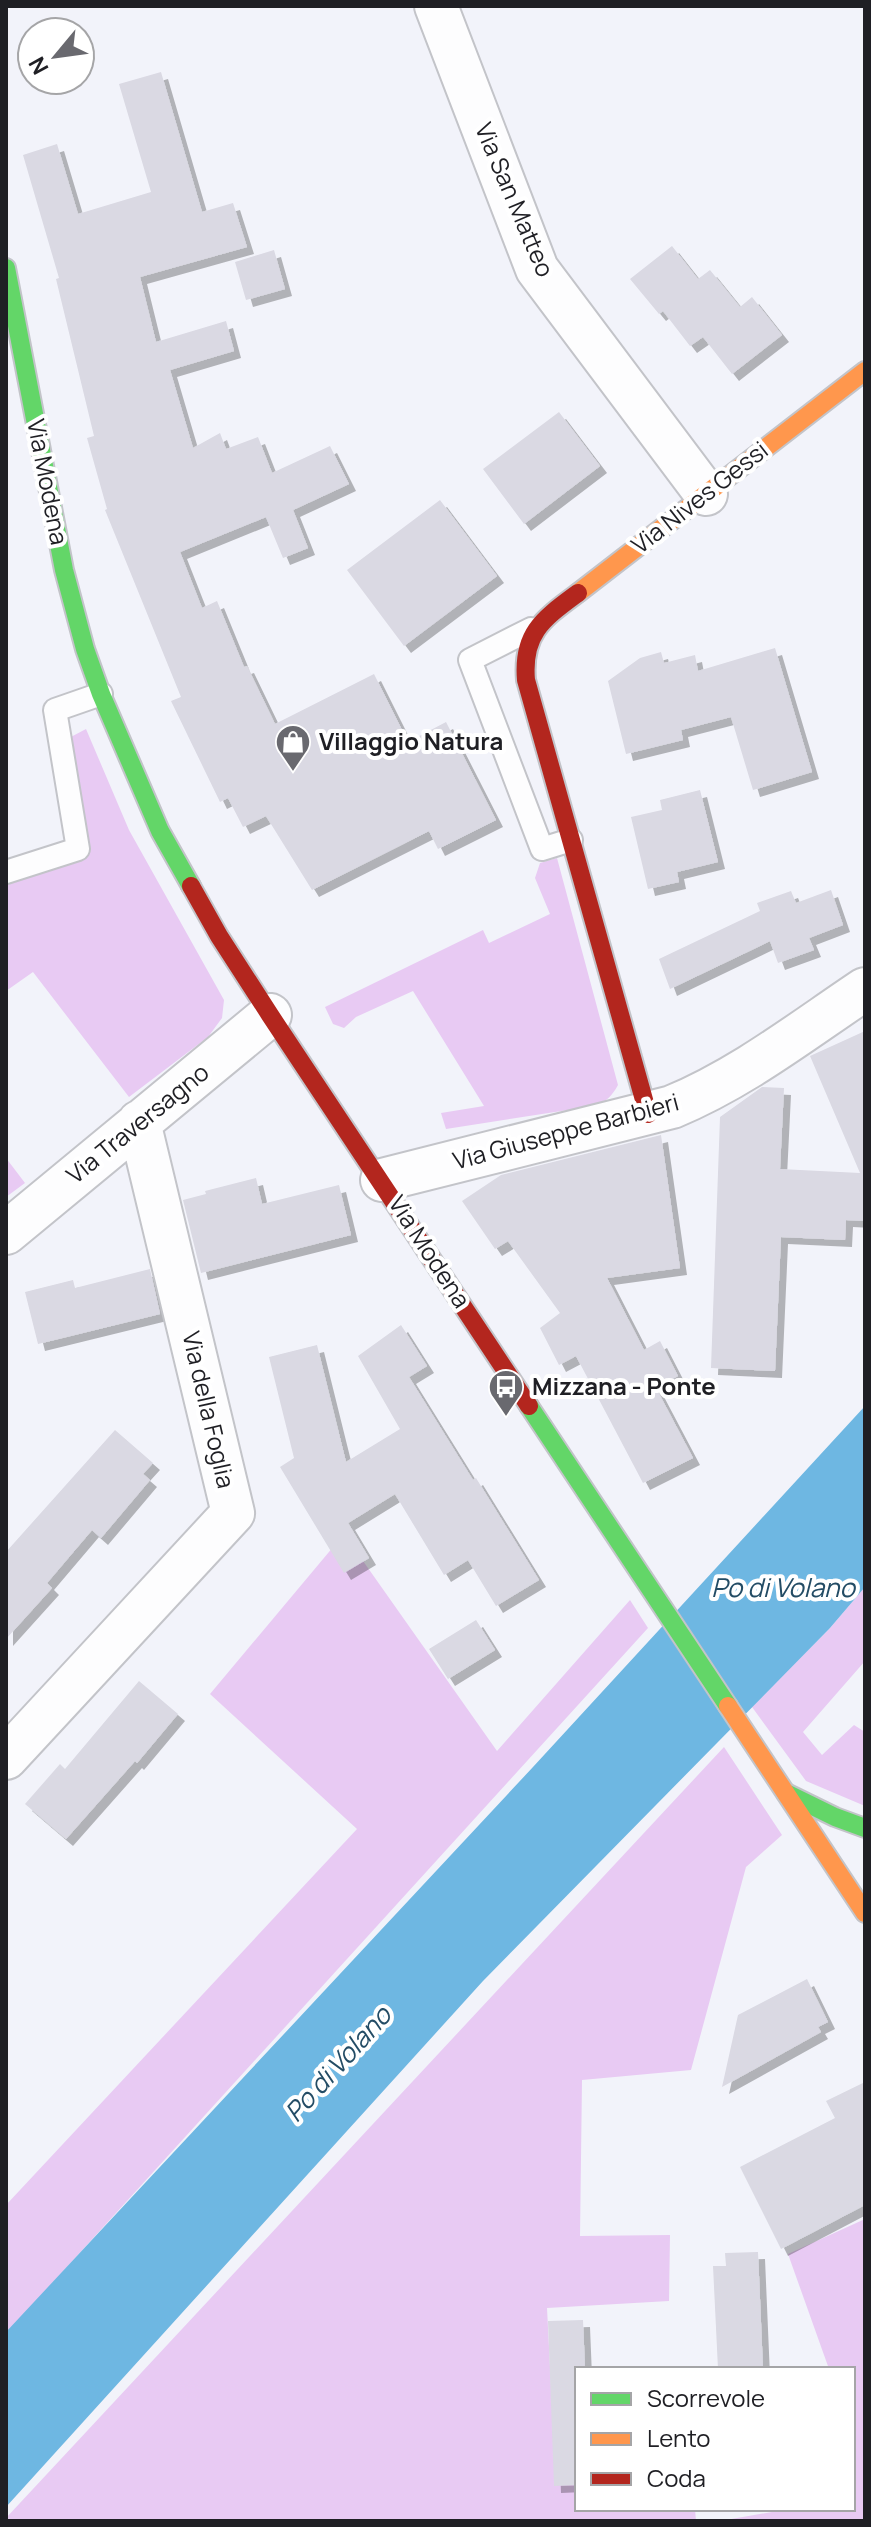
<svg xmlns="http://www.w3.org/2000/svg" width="871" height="2527" viewBox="0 0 871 2527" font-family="Manrope,sans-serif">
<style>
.green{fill:#e8caf3}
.water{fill:#6eb7e2}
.building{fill:#dad9e3;filter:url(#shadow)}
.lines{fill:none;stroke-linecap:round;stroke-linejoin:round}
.lane-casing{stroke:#c3c4c9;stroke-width:26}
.street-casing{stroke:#c3c4c9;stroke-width:46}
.fast-casing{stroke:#c3c4c9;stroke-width:22}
.slow-casing{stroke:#c3c4c9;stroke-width:22}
.jam-casing{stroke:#c3c4c9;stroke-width:22}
.lane{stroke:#fdfdfe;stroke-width:22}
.street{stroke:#fdfdfe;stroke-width:42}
.fast{stroke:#63d668;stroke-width:18}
.slow{stroke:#ff974d;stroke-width:18}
.jam{stroke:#b3261e;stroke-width:18}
.labels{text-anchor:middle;stroke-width:8;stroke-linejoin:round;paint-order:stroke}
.street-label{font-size:24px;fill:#1f1f24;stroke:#fff}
.poi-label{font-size:24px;font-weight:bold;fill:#1f1f24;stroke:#fff;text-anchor:start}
.water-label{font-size:26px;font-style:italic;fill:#234c65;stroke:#fff}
</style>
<defs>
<filter id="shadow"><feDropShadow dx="7" dy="7" stdDeviation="0" flood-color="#0004"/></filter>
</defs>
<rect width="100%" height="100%" fill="#f2f3fa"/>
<!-- green -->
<path class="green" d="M86 729 129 830 224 1000 222 1018 208 1037 129 1097 33 972 6 991V882L89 855 67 739Z
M557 858 618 1085C612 1096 606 1102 594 1106L446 1129 441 1113 484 1106 413 991 356 1017 344 1028 333 1024 325 1007 483 930 489 943 550 914 535 878 540 863Z
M6 1158 25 1183 6 1197Z
M344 1534 497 1751 630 1600 648 1628 6 2334V2205L357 1829 210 1694Z
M865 1587V1661L803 1732 822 1755 854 1725 865 1732V1806L806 1781 752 1707 830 1628Z
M724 1747 782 1835 746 1867 691 2070 582 2080 580 2236 670 2235 669 2301 547 2308 556 2482 577 2481V2509H695L696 2521H6V2518Z
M865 2219V2521H720L789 2509H853V2369H829L788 2254Z"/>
<!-- water -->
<path class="water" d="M865 1406V1587L830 1628 483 1981 6 2507V2332L533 1767Z"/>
<!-- building -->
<path class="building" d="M161 72 202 212 233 203 247 247 140 277 156 342 226 321 234 351 170 370 193 448 220 433 226 449 258 437 272 473 330 446 349 484 293 510 308 548 283 558 266 517 180 552 202 608 217 601 244 667 247 666 275 724 374 674 408 742 446 722 496 820 438 849 429 831 312 890 266 816 243 827 228 798 220 802 171 701 181 697 105 510 107 509 87 438 94 436 56 279 59 278 23 155 57 144 78 214 151 192 119 84Z
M672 246 698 279 710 270 740 307 752 297 782 335 732 374 703 337 690 346 663 311 659 314 630 279Z
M274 250 285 289 246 300 235 262Z
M559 412 600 466 524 524 483 469Z
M440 500 497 576 404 646 347 570Z
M775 648 812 772 753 790 731 717 681 730 683 740 626 754 608 681 640 658 661 652 664 663 695 655 698 671Z
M700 790 718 862 677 872 679 882 648 889 631 817 662 810 660 800Z
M831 890 843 925 809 938 814 950 778 963 770 941 670 989 659 959 760 911 757 903 791 891 796 903Z
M865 1031V1221L846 1220 845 1240 781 1237 775 1371 711 1368 720 1117 762 1087 784 1088 780 1169 860 1173 810 1056Z
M661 1135 680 1268 607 1278 644 1350 660 1341 678 1376 656 1388 693 1458 643 1483 576 1356 559 1365 540 1328 560 1313 508 1241 495 1249 462 1201 501 1175Z
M256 1178 262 1204 339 1185 351 1235 201 1273 183 1200 206 1194 205 1191Z
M150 1269 160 1314 38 1344 25 1292 73 1280 75 1288Z
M401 1325 427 1366 409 1377 473 1480 476 1478 539 1580 496 1606 468 1560 444 1575 395 1494 348 1523 369 1558 344 1573 280 1467 294 1458 269 1357 317 1345 346 1462 400 1429 358 1356Z
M115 1430 153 1463 143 1474 150 1480 101 1538 92 1530 47 1583 52 1588 6 1639V1552Z
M476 1620 495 1650 448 1679 429 1649Z
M139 1681 178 1714 137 1763 135 1761 66 1839 25 1804 60 1764 65 1769Z
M807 1979 828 2022 818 2027 821 2032 722 2087 738 2015Z
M865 2082V2205L781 2249 740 2167 835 2118 826 2101Z
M758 2252 763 2369H718L713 2266H726L725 2253Z
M583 2320 585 2369H577V2485L554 2486 548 2321Z"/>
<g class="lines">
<defs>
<path id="lane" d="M531 629 470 660 542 849 571 840
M6 872 78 849 55 710 101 694"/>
<path id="street" d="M436 6 537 269 706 494
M382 1180 672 1107C742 1078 802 1031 865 989
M6 1233 270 1015
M6 1758 233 1513 139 1122"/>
<path id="fast" d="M6 268 64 570 85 649 101 694 160 831 191 886
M529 1406 728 1706
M786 1793 835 1817 865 1828"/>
<path id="slow" d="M578 593 865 371
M728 1706 865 1913"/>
<path id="jam" d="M578 593C543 619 522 633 526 680L648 1114
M191 886 219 936 270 1015 529 1406"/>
</defs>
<!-- lane casing -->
<use href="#lane" class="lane-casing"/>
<!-- street casing -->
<use href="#street" class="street-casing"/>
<!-- fast casing -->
<use href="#fast" class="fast-casing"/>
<!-- slow casing -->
<use href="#slow" class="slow-casing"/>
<!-- jam casing -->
<use href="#jam" class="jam-casing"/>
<!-- lane -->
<use href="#lane" class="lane"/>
<!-- street -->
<use href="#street" class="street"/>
<!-- fast -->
<use href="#fast" class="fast"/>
<!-- slow -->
<use href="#slow" class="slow"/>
<!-- jam -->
<use href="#jam" class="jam"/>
</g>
<!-- icons -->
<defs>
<symbol id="shop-pin" viewBox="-11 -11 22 30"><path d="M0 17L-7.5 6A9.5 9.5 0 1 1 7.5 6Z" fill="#69696f" stroke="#fff"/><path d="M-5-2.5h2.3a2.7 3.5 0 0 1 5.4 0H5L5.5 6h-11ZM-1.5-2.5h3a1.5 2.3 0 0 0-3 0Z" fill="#fff"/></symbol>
<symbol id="bus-pin" viewBox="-11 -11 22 30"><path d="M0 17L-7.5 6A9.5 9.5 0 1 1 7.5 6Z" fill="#69696f" stroke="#fff"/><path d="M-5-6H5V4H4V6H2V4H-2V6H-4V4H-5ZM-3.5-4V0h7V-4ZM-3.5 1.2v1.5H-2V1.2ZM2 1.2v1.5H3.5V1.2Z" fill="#fff"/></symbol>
</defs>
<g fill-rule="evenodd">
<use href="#shop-pin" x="273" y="722" width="40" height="54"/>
<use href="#bus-pin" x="486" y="1367" width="40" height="54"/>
</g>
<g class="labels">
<!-- street labels -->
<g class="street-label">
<text transform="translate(514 200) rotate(67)" y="8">Via San Matteo</text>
<text transform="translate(47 482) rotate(79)" y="8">Via Modena</text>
<text transform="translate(700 498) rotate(-38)" y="8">Via Nives Gessi</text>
<text transform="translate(138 1124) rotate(-39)" y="8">Via Traversagno</text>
<text transform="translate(566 1132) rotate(-15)" y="8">Via Giuseppe Barbieri</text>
<text transform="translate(429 1252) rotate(57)" y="8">Via Modena</text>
<text transform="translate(208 1410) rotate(77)" y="8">Via della Foglia</text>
</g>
<!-- poi labels -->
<g class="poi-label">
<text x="319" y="750">Villaggio Natura</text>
<text x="532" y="1395">Mizzana - Ponte</text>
</g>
<!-- water labels -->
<g class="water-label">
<text x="783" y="1597">Po di Volano</text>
<text transform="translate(338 2064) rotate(-48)" y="9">Po di Volano</text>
</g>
</g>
<!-- border -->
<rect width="871" height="2527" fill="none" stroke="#1f1f24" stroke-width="16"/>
<!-- legend -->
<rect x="575" y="2367" width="280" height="144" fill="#ffffff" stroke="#a5a5a7" stroke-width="2"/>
<rect x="591" y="2393" width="40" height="12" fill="#63d668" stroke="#a5a5a7" stroke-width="2"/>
<text x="647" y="2407" font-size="24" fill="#1f1f24">Scorrevole</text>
<rect x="591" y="2433" width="40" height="12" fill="#ff974d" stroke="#a5a5a7" stroke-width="2"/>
<text x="647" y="2447" font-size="24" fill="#1f1f24">Lento</text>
<rect x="591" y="2473" width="40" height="12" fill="#b3261e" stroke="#a5a5a7" stroke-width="2"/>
<text x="647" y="2487" font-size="24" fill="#1f1f24">Coda</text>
<!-- north arrow -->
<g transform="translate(56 56) rotate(241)"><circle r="38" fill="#ffffff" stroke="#a5a5a7" stroke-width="2"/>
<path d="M0-6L14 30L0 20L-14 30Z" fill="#69696f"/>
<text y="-12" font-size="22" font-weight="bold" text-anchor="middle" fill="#1f1f24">N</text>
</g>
</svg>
